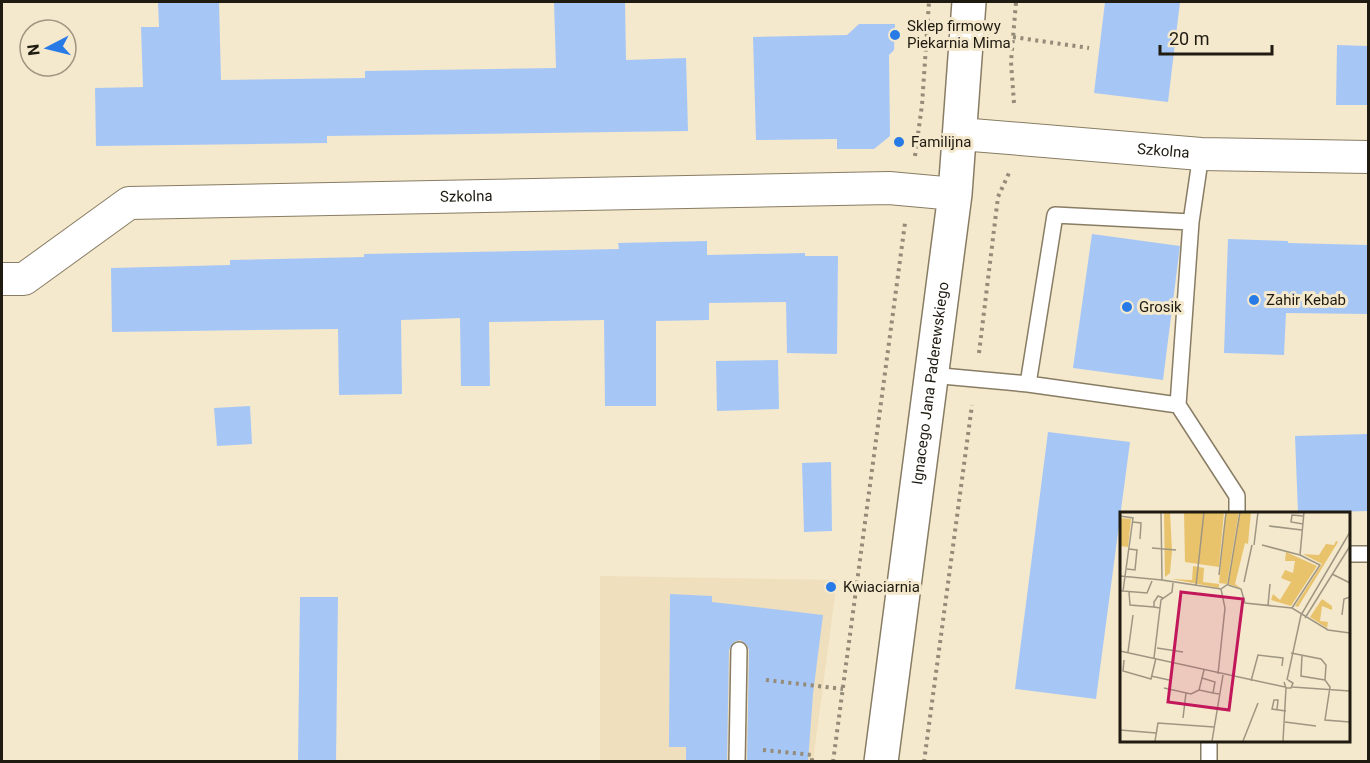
<svg xmlns="http://www.w3.org/2000/svg" width="1370" height="763" viewBox="0 0 1370 763" font-family="Roboto,sans-serif">
<style>
.built{fill:#efdfbd}
.building{fill:#a6c7f6}
.lines{fill:none;stroke-linecap:round;stroke-linejoin:round}
.service-casing{stroke:#887c64;stroke-width:18}
.minor-casing{stroke:#887c64;stroke-width:34}
.tertiary-casing{stroke:#887c64;stroke-width:36}
.path{stroke:#948c78;stroke-width:4;stroke-dasharray:3 4.5;stroke-linecap:butt}
.service{stroke:#fff;stroke-width:15}
.minor{stroke:#fff;stroke-width:32}
.tertiary{stroke:#fff;stroke-width:33}
.poi-dot{fill:#287be6;stroke:#f4e8cd;stroke-width:2}
.labels{text-anchor:middle;stroke-width:6;stroke-linejoin:round;paint-order:stroke}
.poi-label{font-size:15px;fill:#1f1b11;stroke:#f4e8cd;text-anchor:start}
.street-label{font-size:15px;fill:#1f1b11;stroke:#f4e8cd}
.inset-road{fill:none;stroke:#9f9682;stroke-width:1.5}
.view{fill:#c2185b;fill-opacity:0.15;stroke:#c2185b;stroke-width:3}
.inset-edge{fill:none;stroke:#1f1b11;stroke-width:3}
</style>
<rect width="100%" height="100%" fill="#f4e8cd"/>
<!-- built -->
<path class="built" d="M600 576 837 580 813 761H600Z"/>
<!-- building -->
<path class="building" d="M158 2H219L221 80 365 78V71L556 68 554 2H625L626 60 686 58 688 131 327 136V143L96 146 95 88 143 87 141 27H159Z
M1105 2H1180L1168 102 1094 93Z
M859 24H895L894 50 889 55 890 136 874 149H837V139L756 140 753 37 847 35Z
M1337 45 1368 46V105H1336Z
M1092 234 1180 246 1163 380 1073 368Z
M1228 239 1288 241V243L1368 245V314L1286 313 1284 355 1224 353Z
M707 241V255L805 253V256H838L837 354 787 353 786 302 709 303V320L656 321V406H605L604 320 489 322 490 386H461L460 318 401 320 402 394 339 395 338 329 112 332 111 268 230 265V260L364 257V254L619 249 618 243Z
M778 360 779 409 717 411 716 361Z
M250 406 252 444 217 446 214 408Z
M1048 432 1130 442 1096 699 1015 689Z
M1368 434V511L1298 513 1295 436Z
M831 462 832 531 804 532 802 463Z
M670 594 712 596V602L823 615 813 694 808 762H747L749 650 747 645 740 640 734 642 729 650 727 762H686V747H669Z
M300 597H338L336 762H298Z"/>
<g class="lines">
<defs>
<path id="service" d="M931 375 1028 384 1055 215 1191 222 1201 154
M1028 384 1178 405 1191 222
M1178 405 1237 496V514
M1348 554H1368
M737 762 739 650
M1209 762V740"/>
<g id="minor">
<path id="s1" d="M960 134 1201 154 1368 157"/>
<path id="s2" d="M2 279H24L129 203 889 188 955 194"/>
</g>
<g id="tertiary">
<path id="s3" d="M881 762 955 194 969 2"/>
</g>
</defs>
<!-- service casing -->
<use href="#service" class="service-casing"/>
<!-- minor casing -->
<use href="#minor" class="minor-casing"/>
<!-- tertiary casing -->
<use href="#tertiary" class="tertiary-casing"/>
<!-- path -->
<path class="path" d="M1013 37 1089 48
M1014 103 1011 62 1016 2
M915 156 922 105 929 2
M979 353 998 197 1009 173
M766 680 843 689
M763 750 812 755V762
M833 762 905 223
M924 762 972 405"/>
<!-- service -->
<use href="#service" class="service"/>
<!-- minor -->
<use href="#minor" class="minor"/>
<!-- tertiary -->
<use href="#tertiary" class="tertiary"/>
</g>
<!-- markers -->
<g class="poi-dot">
<circle cx="895" cy="35" r="6"/>
<circle cx="899" cy="142" r="6"/>
<circle cx="1254" cy="300" r="6"/>
<circle cx="1127" cy="307" r="6"/>
<circle cx="831" cy="587" r="6"/>
</g>
<g class="labels">
<!-- poi labels -->
<g class="poi-label">
<text x="907" y="31">Sklep firmowy<tspan x="907" dy="17">Piekarnia Mima</tspan></text>
<text x="911" y="147">Familijna</text>
<text x="1266" y="305">Zahir Kebab</text>
<text x="1139" y="312">Grosik</text>
<text x="843" y="592">Kwiaciarnia</text>
</g>
<!-- street labels -->
<g class="street-label">
<text dy="5" stroke="none"><textPath href="#s1" startOffset="204">Szkolna</textPath></text>
<text dy="5" stroke="none"><textPath href="#s2" startOffset="489">Szkolna</textPath></text>
<text dy="5" stroke="none"><textPath href="#s3" startOffset="382">Ignacego Jana Paderewskiego</textPath></text>
</g>
</g>
<!-- overview -->
<g transform="translate(1120 512)">
<rect width="230" height="230" fill="#f4e8cd"/>
<path d="M44 0H50L52 39 50 61 45 65ZM64 0H104L99 55 65 50ZM106 0H119L107 72 99 71ZM120 0H131L128 32 125 31 115 72 121 76 108 72ZM0 6 11 7 8 35 0 34ZM216 29 218 30 178 95 175 94 202 52 183 42 199 43 206 32 214 33ZM166 40 197 54 171 94 151 88 153 82 160 88 171 70 161 66 165 58 173 61 175 49H165ZM73 54 84 56 83 70 99 72V76L51 67 72 68ZM202 87 212 94V98L202 94 200 109 208 110 207 116 190 105Z" fill="#e8c36c"/>
<path class="inset-road" d="M41 0 42 68 101 77 108 72 120 0M0 4 13 6 3 79H0M13 10 21 11 20 27M183 12 171 10 172 3 183 4M149 14 182 18M134 33 138 0M142 33 180 43M32 36 56 38M7 57 15 58 17 38 9 37M212 62 230 71M99 63 106 0M0 64 42 68M124 70 132 33M108 73 121 77 125 91 172 96 208 118 230 121M76 74 84 0M3 79 27 81 32 69M9 80 10 93 34 95M148 93 150 72M40 96 34 95V90L38 84 43 86M172 96 200 53 180 43 184 0M222 103 224 87 230 85M185 106 230 34M37 136 63 140M0 139 165 175M8 140 13 103M171 141 201 147 206 153 205 168 210 175 205 208 230 210M182 143 181 164 205 168M34 146 41 88 52 80 53 71M4 148 3 159 31 167 36 146M84 158 82 166 95 170 93 181 99 182M98 162 105 96 101 77M31 164 49 168M82 166 79 178 93 181M167 168 181 103 230 20M131 169 138 143 163 146 162 154M164 170 166 176H171L173 171 168 168M172 175 230 179M44 176 71 182 79 178M157 198 158 188H154L152 197 166 199M63 206 66 181M165 210 196 214M0 218 36 221M35 229 38 211 94 215M92 229 103 163M123 229 138 191M163 229 166 176"/>
<path class="view" d="M61 80 123 87 109 198 48 190Z"/>
<rect width="230" height="230" class="inset-edge"/>
</g>
<!-- border -->
<rect width="1370" height="763" fill="none" stroke="#1f1b11" stroke-width="6"/>
<!-- north arrow -->
<g transform="translate(48 48) rotate(263)"><circle r="28" fill="#f4e8cd" stroke="#9f9682" stroke-width="1.5"/>
<path d="M0-4.5L10 22L0 15L-10 22Z" fill="#287be6"/>
<text y="-9" font-size="16" font-weight="bold" text-anchor="middle" fill="#1f1b11">N</text>
</g>
<!-- scale -->
<path d="M1160 45v9h112v-9" fill="none" stroke="#1f1b11" stroke-width="3"/>
<text x="1169" y="45" font-size="18" fill="#1f1b11" stroke="#f4e8cd" stroke-width="4.5" paint-order="stroke">20 m</text>
</svg>
